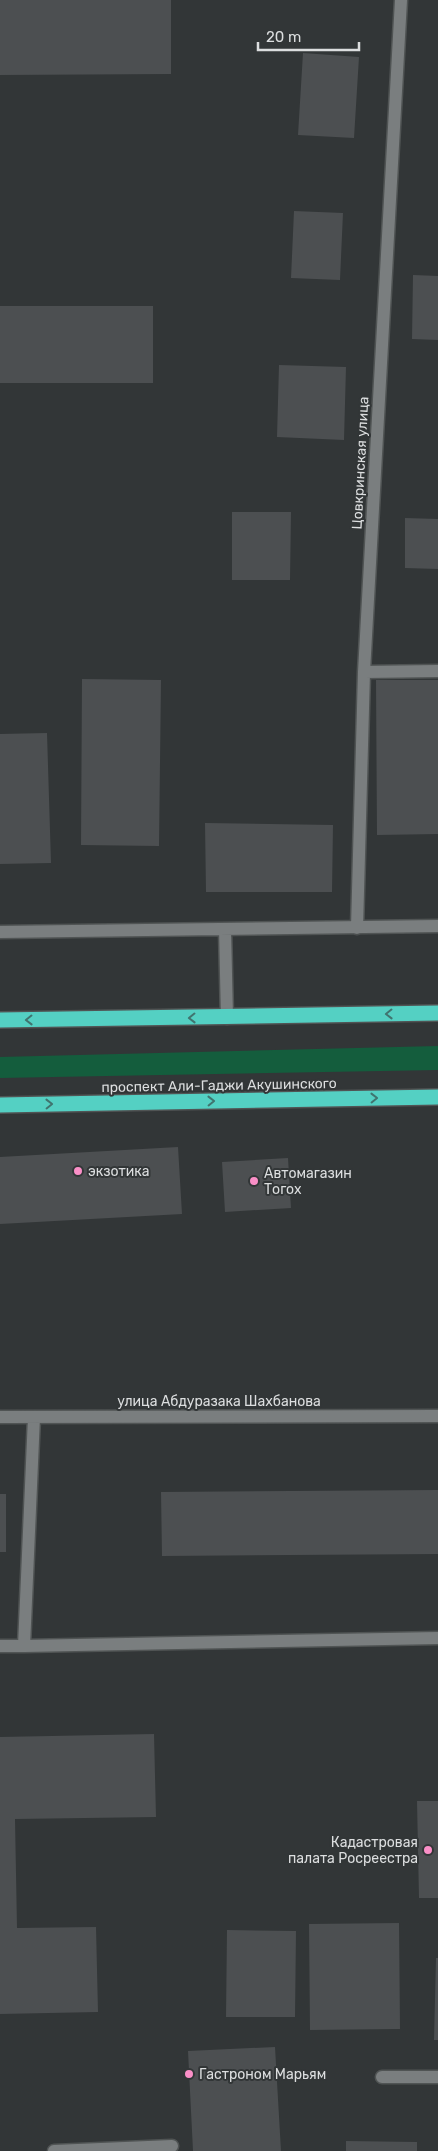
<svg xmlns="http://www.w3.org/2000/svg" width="438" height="2151" viewBox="0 0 438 2151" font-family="Rubik,sans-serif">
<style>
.green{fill:#145d3d}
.building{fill:#4c4f51}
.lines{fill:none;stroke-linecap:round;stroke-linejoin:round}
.minor-casing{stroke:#505454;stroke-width:15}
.highway-casing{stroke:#505454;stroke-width:18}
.minor{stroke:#7a7e7f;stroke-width:12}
.highway{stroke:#54d0c3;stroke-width:15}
.oneway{stroke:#40746f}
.poi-dot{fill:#fa8fc7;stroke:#323637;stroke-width:2}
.labels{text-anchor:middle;stroke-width:4;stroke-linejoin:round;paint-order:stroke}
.street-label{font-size:14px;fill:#dcdedf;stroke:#323637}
.poi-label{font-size:14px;fill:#dcdedf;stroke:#323637;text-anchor:start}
</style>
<rect width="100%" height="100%" fill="#323637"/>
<!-- green -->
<path class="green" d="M438 1046V1070L0 1078V1057Z"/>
<!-- building -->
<path class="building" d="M0 0H171V74L0 75Z
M303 53 359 57 354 138 298 135Z
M294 211 343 213 340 280 291 278Z
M413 275 438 276V340L412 339Z
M0 306H153V383H0Z
M279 365 346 367 344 440 277 437Z
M232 512H291L290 580H232Z
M405 518 438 519V569L405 568Z
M82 679 161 680 159 846 81 845Z
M376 680H438V834L377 835Z
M47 733 51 863 0 864V734Z
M205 823 333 825 332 892H206Z
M178 1147 182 1214 0 1224V1157Z
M288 1158 291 1208 225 1212 222 1162Z
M438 1490V1554L162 1556 161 1492Z
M0 1494H6V1552H0Z
M154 1734 156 1817 15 1819 17 1928 96 1927 98 2012 0 2014V1737Z
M417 1801H438V1898H419Z
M399 1923 400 2029 310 2030 309 1924Z
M227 1930 296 1931 295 2017H226Z
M436 1958H438V2040H434Z
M275 2047 281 2151H193L188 2051Z
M346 2141 417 2142V2151H346Z"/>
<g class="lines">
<defs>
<path id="minor" d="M364 672 438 671
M357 928 364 672 401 0
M225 929 227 1018
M0 932 438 926
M0 1417 438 1416
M34 1417 24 1646 438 1638
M0 1646H24
M382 2077H438
M54 2151 172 2146"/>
<path id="highway" d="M0 1020 438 1013
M0 1105 438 1097"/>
</defs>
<!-- minor casing -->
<use href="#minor" class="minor-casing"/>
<!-- highway casing -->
<use href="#highway" class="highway-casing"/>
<!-- minor -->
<use href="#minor" class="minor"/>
<!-- highway -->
<use href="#highway" class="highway"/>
</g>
<!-- one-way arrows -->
<defs><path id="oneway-chevron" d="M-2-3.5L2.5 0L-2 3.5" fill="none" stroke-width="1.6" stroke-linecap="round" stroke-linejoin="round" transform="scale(1.25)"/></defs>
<g class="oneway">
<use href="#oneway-chevron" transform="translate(389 1014) rotate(179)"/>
<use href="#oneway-chevron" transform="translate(192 1018) rotate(179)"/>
<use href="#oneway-chevron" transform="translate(29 1020) rotate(179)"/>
<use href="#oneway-chevron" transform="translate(374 1098) rotate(-1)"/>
<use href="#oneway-chevron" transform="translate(211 1101) rotate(-1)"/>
<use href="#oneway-chevron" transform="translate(49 1104) rotate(-1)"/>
</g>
<!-- markers -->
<g class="poi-dot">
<circle cx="78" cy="1171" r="5"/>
<circle cx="254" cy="1181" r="5"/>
<circle cx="428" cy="1850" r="5"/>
<circle cx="189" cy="2074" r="5"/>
</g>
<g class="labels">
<!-- street labels -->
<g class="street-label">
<text transform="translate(360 463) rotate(-87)" y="5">Цовкринская улица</text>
<text transform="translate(219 1085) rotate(-1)" y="5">проспект Али-Гаджи Акушинского</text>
<text x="219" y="1406">улица Абдуразака Шахбанова</text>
</g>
<!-- poi labels -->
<g class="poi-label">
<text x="88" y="1176">экзотика</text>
<text x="264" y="1178">Автомагазин<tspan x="264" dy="16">Тогох</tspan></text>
<text x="418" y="1847" text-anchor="end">Кадастровая<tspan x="418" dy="16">палата Росреестра</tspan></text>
<text x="199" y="2079">Гастроном Марьям</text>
</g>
</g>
<!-- scale -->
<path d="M258 42v8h101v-8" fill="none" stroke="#dcdedf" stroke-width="2.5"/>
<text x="266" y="42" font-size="15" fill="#dcdedf" stroke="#323637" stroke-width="4" paint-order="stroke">20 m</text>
</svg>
